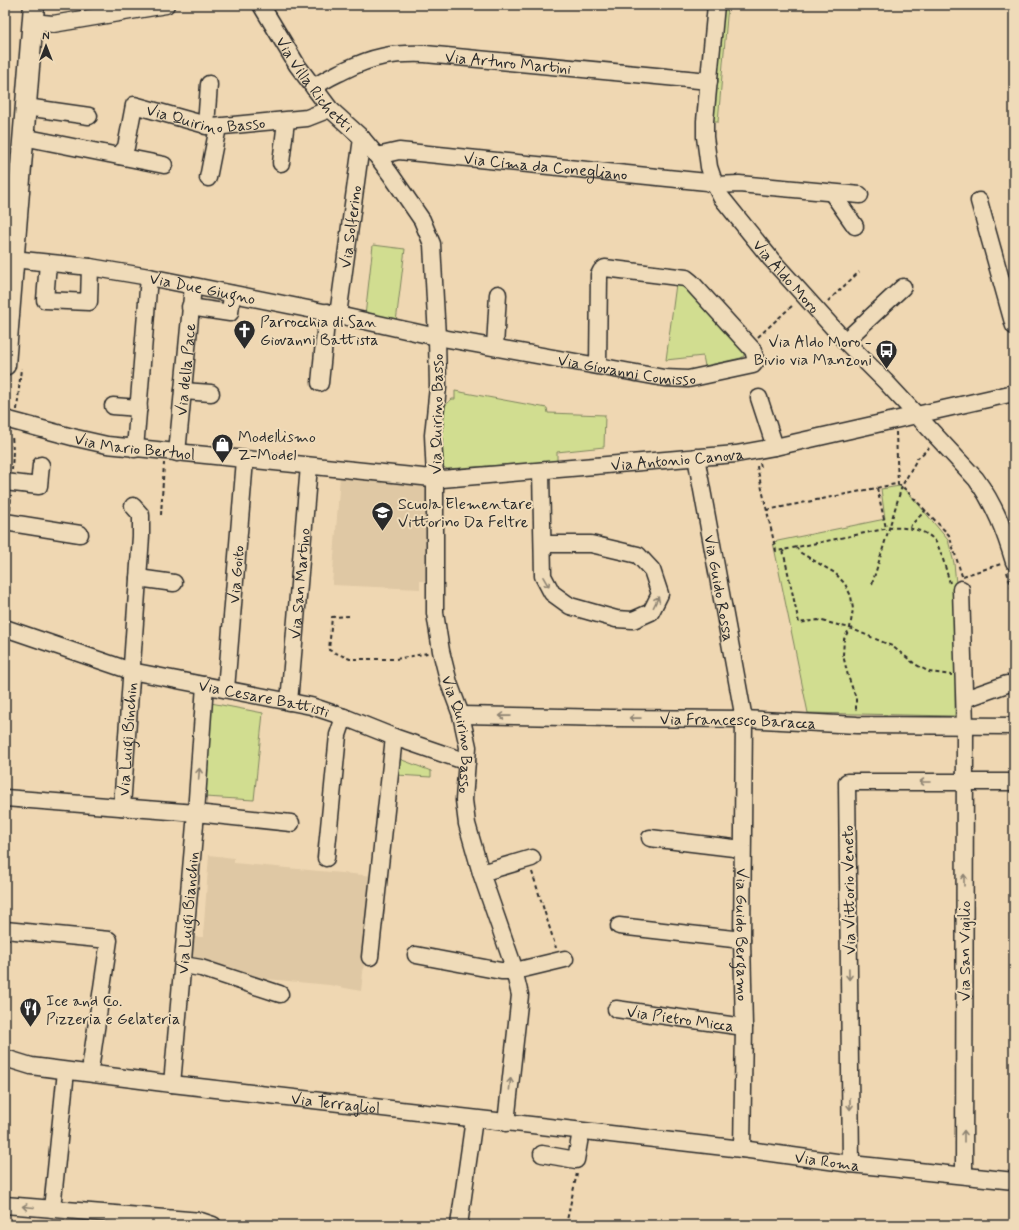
<svg xmlns="http://www.w3.org/2000/svg" width="1019" height="1230" viewBox="0 0 1019 1230" font-family="Mynerve,sans-serif">
<style>
.built{fill:#dfc8a4}
.green{fill:#d1dd90;stroke:#7e845e}
.lines{fill:none;stroke-linecap:round;stroke-linejoin:round}
.minor-casing{stroke:#2b2b2b;stroke-width:19}
.major-casing{stroke:#2b2b2b;stroke-width:23}
.path{stroke:#2b2b2b;stroke-width:2;stroke-dasharray:4 3;stroke-linecap:butt}
.minor{stroke:#efdbb9;stroke-width:16}
.major{stroke:#efdbb9;stroke-width:20}
.oneway{stroke:#8d8372}
.labels{text-anchor:middle;stroke-width:4;stroke-linejoin:round;paint-order:stroke}
.street-label{font-size:16px;fill:#2b2b2b;stroke:#efdbb9}
.poi-label{font-size:16px;fill:#2b2b2b;stroke:#efdbb9;text-anchor:start}
</style>
<rect width="100%" height="100%" fill="#efd7b2"/>
<filter id="ink" filterUnits="userSpaceOnUse"><feTurbulence type="fractalNoise" baseFrequency=".025" numOctaves="2"/><feDisplacementMap in="SourceGraphic" scale="8" xChannelSelector="R" yChannelSelector="G"/><feConvolveMatrix kernelMatrix="1 2 1 2 8 2 1 2 1" color-interpolation-filters="sRGB"/></filter>
<g filter="url(#ink)">
<!-- built -->
<path class="built" d="M340 476 425 486 429 490V579L426 581H420V589L332 585Z
M209 855 234 858V863L374 876 361 991 329 985 267 979 259 985 191 963 192 937H203Z"/>
<!-- green -->
<path class="green" d="M723 5H728L718 122H711Z
M373 245 405 249 396 322 365 316Z
M676 284 686 285 744 351V356L741 358 705 366 703 356 666 360Z
M455 391 547 408 548 413 605 415 604 447 557 452V461L447 469 442 466C442 453 438 420 443 409 445 405 449 402 452 399H455Z
M900 486 909 493 948 540 954 563 957 594 955 716 808 713 773 542 885 519 881 489Z
M211 703 263 713 254 800 205 797Z
M397 758 431 771V777L396 775Z"/>
<g class="lines">
<defs>
<g id="minor">
<path id="s1" d="M261 5 297 65 330 109 362 138 377 156 391 175 422 220 432 244 437 337 438 387 433 435 435 478V613L441 651 449 683 461 715 468 747 464 800 467 824 481 873 512 962 520 995 506 1123"/>
<path id="s2" d="M716 5 705 121V137L709 167 715 185 721 197 771 259 845 341 885 381 976 479C995 505 1005 532 1014 562"/>
<path d="M32 22 53 24 166 5"/>
<path id="s3" d="M314 88C323 80 333 76 343 71 374 56 391 53 425 54L709 81"/>
<path d="M26 107 89 116"/>
<path d="M206 126 209 84"/>
<path d="M23 137 164 165"/>
<path id="s4" d="M119 156 126 147 134 105 213 127 307 118 330 109"/>
<path id="s5" d="M377 156 399 151 707 182 715 185 739 184 860 195"/>
<path d="M281 163 286 121"/>
<path d="M208 178 218 127"/>
<path d="M832 193 855 226"/>
<path d="M979 201 1014 326"/>
<path id="s6" d="M13 259 90 267 149 277 338 315 437 337 664 378 688 379 753 365 756 361 753 350 691 282 686 278 605 268 601 271 599 275 598 366"/>
<path d="M48 263 45 300 89 302 90 267"/>
<path d="M190 307 230 313 232 294"/>
<path id="s7" d="M338 315 362 138"/>
<path d="M845 341 903 287"/>
<path d="M495 347 498 294"/>
<path d="M320 383 327 312"/>
<path d="M183 391 211 393"/>
<path d="M759 398 775 447"/>
<path d="M113 406 139 408"/>
<path id="s8" d="M5 419 76 438 107 445 442 479 736 454 775 447 1014 393"/>
<path d="M135 449 149 277"/>
<path id="s9" d="M177 453 193 286"/>
<path id="s10" d="M696 457 744 719 742 940 744 1027 742 1149"/>
<path d="M541 471 543 576 552 593 570 606 616 619 633 620 651 612 660 594 652 570 638 555 591 544H543"/>
<path d="M5 482 39 486 41 465"/>
<path d="M5 522 80 534"/>
<path d="M138 578 174 583"/>
<path d="M961 589 965 726 964 1175"/>
<path id="s11" d="M5 628 131 671 311 706 344 717 394 737 467 762"/>
<path id="s12" d="M226 689 245 460"/>
<path d="M965 699 1007 684"/>
<path id="s13" d="M289 702 309 466"/>
<path id="s14" d="M461 715 610 718 744 719 857 725 1014 726"/>
<path d="M5 798 196 813 291 823"/>
<path id="s15" d="M122 807 141 536V515L133 506"/>
<path d="M650 838 742 849"/>
<path d="M326 858 338 735 344 717"/>
<path d="M481 873 532 858"/>
<path d="M619 926 742 940"/>
<path d="M5 930 109 940 91 1063"/>
<path d="M416 955 501 971H515L565 959"/>
<path d="M370 957 394 737"/>
<path d="M183 965 201 968 280 994"/>
<path id="s16" d="M616 1009 744 1027"/>
<path id="s17" d="M5 1058 31 1066 172 1084 742 1149 851 1164 1014 1181"/>
<path id="s18" d="M172 1084 196 813 205 685"/>
<path d="M542 1154 576 1160 581 1131"/>
<path d="M851 1164 847 782H1014"/>
<path d="M5 1205 201 1221 213 1225"/>
<path d="M52 1209 66 1071"/>
<path d="M459 1225 474 1119"/>
</g>
<path id="major" d="M5 365 34 5"/>
</defs>
<!-- minor casing -->
<use href="#minor" class="minor-casing"/>
<!-- major casing -->
<use href="#major" class="major-casing"/>
<!-- path -->
<path class="path" d="M828 301 859 272
M758 337 794 304
M17 410 21 368
M896 432 898 485
M760 463 761 467H757L776 551 783 550
M12 470 13 451 12 435
M877 488 886 528
M10 510 11 495
M767 510 896 484 902 486 949 535 962 576
M161 515 164 463
M910 528 911 525 926 510
M796 547 801 553 835 573 845 584 851 596 853 609 850 628 844 639 843 655 848 676 856 698V712
M5 565 8 535
M1007 572 1014 596
M963 576 1001 564
M950 583C946 571 943 556 937 544 928 528 904 527 889 528L783 550 799 623 818 620 850 628 892 646 915 664 929 672 952 675
M872 584 902 486 917 459 929 448
M349 616 332 617 329 650 350 659H396L428 653
M532 872 556 948
M566 1225 577 1173"/>
<!-- minor -->
<use href="#minor" class="minor"/>
<!-- major -->
<use href="#major" class="major"/>
</g>
<!-- one-way arrows -->
<defs><path id="oneway-shaft" d="M-6 0H5M1.5-3L5.5 0L1.5 3" fill="none" stroke-width="1.6" stroke-linecap="round" stroke-linejoin="round"/></defs>
<g class="oneway">
<use href="#oneway-shaft" transform="translate(546 582) rotate(60)"/>
<use href="#oneway-shaft" transform="translate(656 602) rotate(-64)"/>
<use href="#oneway-shaft" transform="translate(505 716) rotate(-179)"/>
<use href="#oneway-shaft" transform="translate(635 718) rotate(-179)"/>
<use href="#oneway-shaft" transform="translate(199 774) rotate(-86)"/>
<use href="#oneway-shaft" transform="translate(925 782) rotate(180)"/>
<use href="#oneway-shaft" transform="translate(964 880) rotate(-90)"/>
<use href="#oneway-shaft" transform="translate(849 974) rotate(89)"/>
<use href="#oneway-shaft" transform="translate(510 1084) rotate(-84)"/>
<use href="#oneway-shaft" transform="translate(850 1104) rotate(89)"/>
<use href="#oneway-shaft" transform="translate(964 1136) rotate(-90)"/>
<use href="#oneway-shaft" transform="translate(28 1207) rotate(-175)"/>
</g>
</g>
<!-- icons -->
<defs>
<symbol id="church-pin" viewBox="-11 -11 22 30"><path d="M0 17L-7.5 6A9.5 9.5 0 1 1 7.5 6Z" fill="#2b2b2b" stroke="#efdbb9"/><path d="M-1.2-6h2.4v3.5h3.3v2.4h-3.3V6h-2.4V-.1h-3.3v-2.4h3.3Z" fill="#fff"/></symbol>
<symbol id="bus-pin" viewBox="-11 -11 22 30"><path d="M0 17L-7.5 6A9.5 9.5 0 1 1 7.5 6Z" fill="#2b2b2b" stroke="#efdbb9"/><path d="M-5-6H5V4H4V6H2V4H-2V6H-4V4H-5ZM-3.5-4V0h7V-4ZM-3.5 1.2v1.5H-2V1.2ZM2 1.2v1.5H3.5V1.2Z" fill="#fff"/></symbol>
<symbol id="shop-pin" viewBox="-11 -11 22 30"><path d="M0 17L-7.5 6A9.5 9.5 0 1 1 7.5 6Z" fill="#2b2b2b" stroke="#efdbb9"/><path d="M-5-2.5h2.3a2.7 3.5 0 0 1 5.4 0H5L5.5 6h-11ZM-1.5-2.5h3a1.5 2.3 0 0 0-3 0Z" fill="#fff"/></symbol>
<symbol id="school-pin" viewBox="-11 -11 22 30"><path d="M0 17L-7.5 6A9.5 9.5 0 1 1 7.5 6Z" fill="#2b2b2b" stroke="#efdbb9"/><path d="M0-5L7-2L0 1L-7-2ZM-4 1L0 2.5L4 1V4Q0 6-4 4Z" fill="#fff"/></symbol>
<symbol id="restaurant-pin" viewBox="-11 -11 22 30"><path d="M0 17L-7.5 6A9.5 9.5 0 1 1 7.5 6Z" fill="#2b2b2b" stroke="#efdbb9"/><path d="M-5-6h1v4h1v-4h1v4h1v-4h1v5L-1.5 .5V6h-2V.5L-5-1ZM5-6V6H3V1.5H1.5Q1.5-4 5-6Z" fill="#fff"/></symbol>
</defs>
<g fill-rule="evenodd">
<use href="#church-pin" x="232" y="318" width="25" height="34"/>
<use href="#bus-pin" x="874" y="338" width="25" height="34"/>
<use href="#shop-pin" x="210" y="432" width="25" height="34"/>
<use href="#school-pin" x="370" y="500" width="25" height="34"/>
<use href="#restaurant-pin" x="18" y="996" width="25" height="34"/>
</g>
<g class="labels">
<!-- street labels -->
<g class="street-label">
<text dy="6" stroke="none"><textPath href="#s3" startOffset="202">Via Arturo Martini</textPath></text>
<text dy="6" stroke="none"><textPath href="#s1" startOffset="96">Via Villa Richetti</textPath></text>
<text dy="6" stroke="none"><textPath href="#s4" startOffset="128">Via Quirino Basso</textPath></text>
<text dy="6" stroke="none"><textPath href="#s5" startOffset="170">Via Cima da Conegliano</textPath></text>
<text dy="6" stroke="none"><textPath href="#s7" startOffset="89">Via Solferino</textPath></text>
<text dy="6" stroke="none"><textPath href="#s2" startOffset="298">Via Aldo Moro</textPath></text>
<text dy="6" stroke="none"><textPath href="#s6" startOffset="192">Via Due Giugno</textPath></text>
<text dy="6" stroke="none"><textPath href="#s6" startOffset="624">Via Giovanni Comisso</textPath></text>
<text dy="6" stroke="none"><textPath href="#s9" startOffset="84">Via della Pace</textPath></text>
<text transform="translate(436 414) rotate(-89)" y="6">Via Quirino Basso</text>
<text dy="6" stroke="none"><textPath href="#s8" startOffset="133">Via Mario Bertuol</textPath></text>
<text dy="6" stroke="none"><textPath href="#s8" startOffset="678">Via Antonio Canova</textPath></text>
<text dy="6" stroke="none"><textPath href="#s12" startOffset="115">Via Goito</textPath></text>
<text dy="6" stroke="none"><textPath href="#s13" startOffset="119">Via San Martino</textPath></text>
<text dy="6" stroke="none"><textPath href="#s10" startOffset="133">Via Guido Rossa</textPath></text>
<text dy="6" stroke="none"><textPath href="#s11" startOffset="269">Via Cesare Battisti</textPath></text>
<text dy="6" stroke="none"><textPath href="#s14" startOffset="277">Via Francesco Baracca</textPath></text>
<text dy="6" stroke="none"><textPath href="#s1" startOffset="790">Via Quirino Basso</textPath></text>
<text dy="6" stroke="none"><textPath href="#s15" startOffset="68">Via Luigi Binchin</textPath></text>
<text transform="translate(848 890) rotate(-91)" y="6">Via Vittorio Veneto</text>
<text dy="6" stroke="none"><textPath href="#s18" startOffset="172">Via Luigi Bianchin</textPath></text>
<text dy="6" stroke="none"><textPath href="#s10" startOffset="482">Via Guido Bergamo</textPath></text>
<text transform="translate(964 951) rotate(-90)" y="6">Via San Vigilio</text>
<text dy="6" stroke="none"><textPath href="#s16" startOffset="65">Via Pietro Micca</textPath></text>
<text dy="6" stroke="none"><textPath href="#s17" startOffset="334">Via Terragliol</textPath></text>
<text dy="6" stroke="none"><textPath href="#s17" startOffset="829">Via Roma</textPath></text>
</g>
<!-- poi labels -->
<g class="poi-label">
<text x="260" y="327">Parrocchia di San<tspan x="260" dy="18">Giovanni Battista</tspan></text>
<text x="872" y="347" text-anchor="end">Via Aldo Moro -<tspan x="872" dy="18">Bivio via Manzoni</tspan></text>
<text x="238" y="442">Modellismo<tspan x="238" dy="18">Z-Model</tspan></text>
<text x="398" y="509">Scuola Elementare<tspan x="398" dy="18">Vittorino Da Feltre</tspan></text>
<text x="46" y="1006">Ice and Co.<tspan x="46" dy="18">Pizzeria e Gelateria</tspan></text>
</g>
</g>
<!-- margin -->
<rect width="1019" height="1230" fill="none" stroke="#efdbb9" stroke-width="20"/>
<rect x="10" y="10" width="999" height="1210" fill="none" stroke="#2b2b2b" stroke-width="1.5" filter="url(#ink)"/>
<!-- north arrow -->
<g transform="translate(46 46)" stroke="#efdbb9" stroke-width="3" paint-order="stroke">
<path d="M0-3L7 15L0 10L-7 15Z" fill="#2b2b2b"/>
<text y="-6" font-size="11" font-weight="bold" text-anchor="middle" fill="#2b2b2b">N</text>
</g>
</svg>
